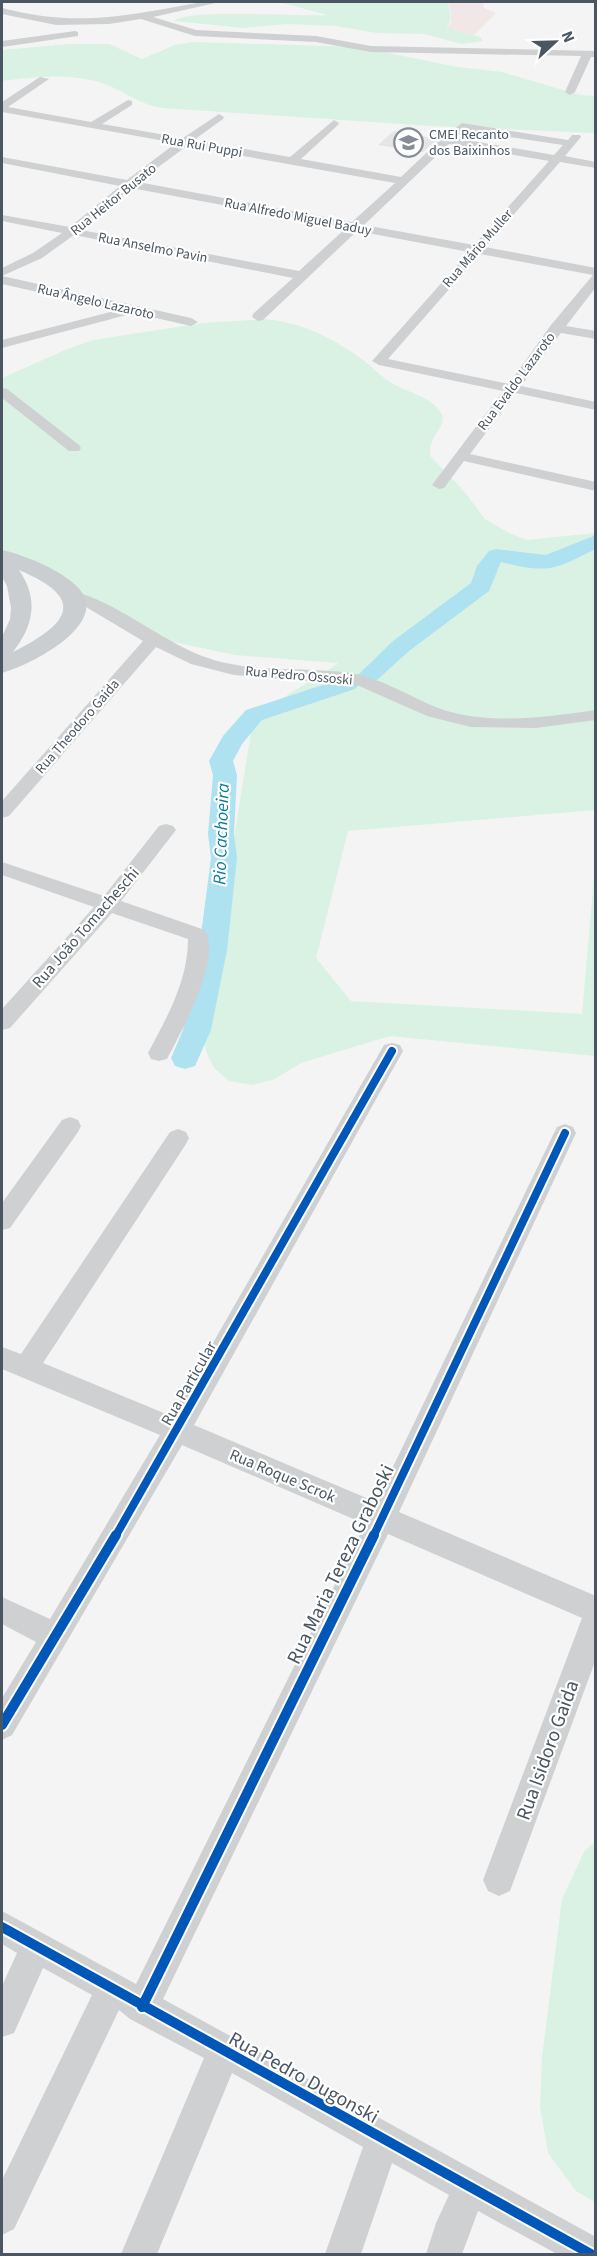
<svg xmlns="http://www.w3.org/2000/svg" width="597" height="2256" viewBox="0 0 597 2256" font-family="'Source Sans 3',sans-serif">
<style>
.education{fill:#e6e5e6}
.medical{fill:#f1e7e6}
.green{fill:#d9f2e3}
.lines{fill:none;stroke-linecap:round;stroke-linejoin:round}
.river{fill:#aee2f0;fill-rule:evenodd}
.minor{fill:#ced0d2;fill-rule:evenodd}
.major{fill:#caced1;fill-rule:evenodd}
.cycleway-far1-casing{stroke:#fff;stroke-width:12}
.cycleway-casing{stroke:#fff;stroke-width:14}
.cycleway-far1{stroke:#0057b8;stroke-width:8}
.cycleway{stroke:#0057b8;stroke-width:10}
.labels{text-anchor:middle;stroke-width:4.5;stroke-linejoin:round;paint-order:stroke}
.far-poi-label{font-size:14px;fill:#4a5661;stroke:#fff;text-anchor:start}
.far-street-label{font-size:14px;fill:#4a5661;stroke:#fff}
.street-label{font-size:16px;fill:#4a5661;stroke:#fff}
.water-label{font-size:18px;font-style:italic;fill:#0c7c9b;stroke:#fff}
.near-street-label{font-size:20px;fill:#4a5661;stroke:#fff}
</style>
<rect width="100%" height="100%" fill="#f4f4f4"/>
<!-- education -->
<path class="education" d="M394 131 438 139 423 152 378 145Z"/>
<!-- medical -->
<path class="medical" d="M448 2H483L484 8 496 13 474 35 452 31 446 28 451 23V13Z"/>
<!-- green -->
<path class="green" d="M279 2H448C449 13 454 18 446 28L480 37 483 41 462 44 424 34 377 33 335 26 286 24 243 28 174 21C190 8 299 17 327 15Z
M193 42 360 47 457 67 502 72 580 95 595 96V133L431 126 163 108C136 104 123 89 99 82 64 73 37 77 2 81V50L70 44H109L142 59 175 45Z
M266 319C303 323 333 338 363 360 373 367 381 377 392 383 406 392 435 398 442 415 447 427 425 439 431 457L463 490 485 519 509 533 527 540 595 533V810L348 831 316 958 351 1001 582 1014 595 866V820V1056L390 1036 301 1063 273 1080 252 1085 229 1081 214 1068 206 1051 204 1037 207 1006 251 732C269 699 310 684 338 663L235 655 164 640 16 565 2 556V378L65 350 93 340 203 323Z
M595 1842V2202L576 2191 548 2153 540 2107 542 2057 562 1899 585 1850Z"/>
<g class="lines">
<!-- river -->
<path class="river" d="M596 535V549C582 555 565 566 550 568 534 570 517 566 501 562L489 591 409 651 377 680 369 682 361 680 358 675 393 641 471 583 477 566 489 551 496 549 546 555Z
M347 677 355 679 359 684 355 689 262 720 242 744 233 761 237 775 234 834 237 858 227 950 211 1030 195 1066 185 1069 175 1066 171 1058 183 1030 199 950 211 858 208 834 213 775 209 761 223 736 246 710Z"/>
<!-- minor -->
<path class="minor" d="M203 2H220L153 17 196 30 316 36 371 46 596 51V57H591L575 92 570 95 565 92 581 56 371 52 316 42 195 36 141 19 109 24 56 25 2 14V8C79 28 128 15 203 2Z
M75 31 78 32V36L2 47V41Z
M40 77 49 79 8 107 91 122 128 100 132 101V105L102 124 183 138 219 114 224 117 223 119 194 140 290 157 334 120 339 123 338 125 301 159 401 177 442 138 462 123 568 140 572 135H580L581 137 565 156 596 162V168L560 162 485 247 596 268V287L566 326 596 331V339L561 333 521 386 596 402V410L516 393 470 454 596 482V491L464 461 444 488 439 489 432 485 503 391 379 365 372 361 469 252 357 231 263 320 258 321 252 317 253 314 293 278 74 235 42 258 2 276V268L33 253 62 233 2 221V215L70 227 120 186 2 163V157L127 180 176 143 2 112V102ZM464 130 563 145 554 155 455 138ZM449 144 549 161 474 245 364 225ZM187 146 395 183 352 222 138 182ZM131 188 346 228 299 271 81 230ZM480 254 593 275 551 325 509 384 388 359Z
M2 276 191 318 198 322 191 326 134 313 2 348V340L118 310 2 284Z
M2 388 7 389 79 445 81 448 79 451H69L2 398Z
M72 591C117 602 157 638 202 656 249 674 300 666 350 673 382 678 408 696 438 708 487 726 546 717 596 710V720L535 728 471 727 427 716 357 685 234 675 191 664 156 647 9 816 2 818V801L143 641 86 607 66 599 64 596Z
M166 824 173 826 176 830 121 901 205 930C222 959 181 1032 167 1059L159 1061 151 1059 148 1053C167 1017 188 981 188 939L112 913 10 1028 2 1030V1009L94 907 2 875V862L104 896 159 826Z
M392 1043 400 1045 403 1051 194 1425 376 1502 554 1133 557 1127 565 1124 573 1127 576 1133 399 1512 596 1596V1659L510 1891 499 1896 488 1891 483 1880 582 1618 388 1534 163 1999 596 2237V2254H557L478 2211 462 2254H426L436 2223 449 2195 392 2163 361 2254H325L363 2147 232 2073 157 2254H121L204 2058 130 2019 119 2010 14 2229 2 2235V2180L92 1995 43 1968 14 2033 2 2037V1986L17 1953 2 1944V1911L136 1984 365 1524 182 1445 12 1735 2 1740V1698L36 1642 2 1624V1597L50 1619 160 1435 2 1369V1347L21 1354 170 1132 178 1129 186 1132 189 1138 186 1144 43 1363 171 1416 384 1045Z
M70 1117 78 1120 81 1126 78 1132 10 1228 2 1230V1203L62 1120Z"/>
<!-- major -->
<path class="major" d="M2 550C25 555 76 575 85 598 97 631 28 666 2 673V637L10 619 11 608 7 586 2 577ZM19 570C88 599 69 624 13 652 34 625 39 599 19 570Z"/>
<defs>
<path id="cycleway-far1" d="M115 1537 392 1051
M373 1537 565 1133"/>
<path id="cycleway" d="M2 1725 116 1535
M2 1927 591 2254
M142 2007 374 1535"/>
</defs>
<!-- cycleway-far1 casing -->
<use href="#cycleway-far1" class="cycleway-far1-casing"/>
<!-- cycleway casing -->
<use href="#cycleway" class="cycleway-casing"/>
<!-- cycleway-far1 -->
<use href="#cycleway-far1" class="cycleway-far1"/>
<!-- cycleway -->
<use href="#cycleway" class="cycleway"/>
</g>
<!-- icons -->
<defs>
<symbol id="school-ring" viewBox="-11 -11 22 22"><circle r="9.5" fill="#fff" stroke="#868d94" stroke-width="1.5"/><path d="M0-5L7-2L0 1L-7-2ZM-4 1L0 2.5L4 1V4Q0 6-4 4Z" fill="#868d94"/></symbol>
</defs>
<g fill-rule="evenodd">
<use href="#school-ring" x="392" y="126" width="33" height="33"/>
</g>
<g class="labels">
<!-- far-poi labels -->
<g class="far-poi-label">
<text x="429" y="139">CMEI Recanto<tspan x="429" dy="16">dos Baixinhos</tspan></text>
</g>
<!-- far-street labels -->
<g class="far-street-label">
<text transform="translate(202 145) rotate(10)" y="5">Rua Rui Puppi</text>
<text transform="translate(113 199) rotate(-39)" y="5">Rua Heitor Busato</text>
<text transform="translate(298 216) rotate(11)" y="5">Rua Alfredo Miguel Baduy</text>
<text transform="translate(153 247) rotate(11)" y="5">Rua Anselmo Pavin</text>
<text transform="translate(477 248) rotate(-49)" y="5">Rua Mário Muller</text>
<text transform="translate(96 301) rotate(13)" y="5">Rua Ângelo Lazaroto</text>
<text transform="translate(516 381) rotate(-53)" y="5">Rua Evaldo Lazaroto</text>
<text transform="translate(299 675) rotate(5)" y="5">Rua Pedro Ossoski</text>
<text transform="translate(77 726) rotate(-49)" y="5">Rua Theodoro Gaida</text>
</g>
<!-- street labels -->
<g class="street-label">
<text transform="translate(85 927) rotate(-49)" y="6">Rua João Tomacheschi</text>
<text transform="translate(188 1383) rotate(-60)" y="6">Rua Particular</text>
<text transform="translate(283 1475) rotate(23)" y="6">Rua Roque Scrok</text>
</g>
<!-- water labels -->
<g class="water-label">
<text transform="translate(221 834) rotate(-88)" y="6">Rio Cachoeira</text>
</g>
<!-- near-street labels -->
<g class="near-street-label">
<text transform="translate(340 1564) rotate(-64)" y="7">Rua Maria Tereza Graboski</text>
<text transform="translate(547 1750) rotate(-70)" y="7">Rua Isidoro Gaida</text>
<text transform="translate(304 2077) rotate(29)" y="7">Rua Pedro Dugonski</text>
</g>
</g>
<!-- border -->
<rect width="597" height="2256" fill="none" stroke="#4a5661" stroke-width="6"/>
<!-- north arrow -->
<g transform="translate(555 42) rotate(68)" stroke="#ffffff" stroke-width="4.5" paint-order="stroke">
<path d="M0-4.5L10 22L0 15L-10 22Z" fill="#4a5661"/>
<text y="-9" font-size="16" font-weight="bold" text-anchor="middle" fill="#4a5661">N</text>
</g>
</svg>
